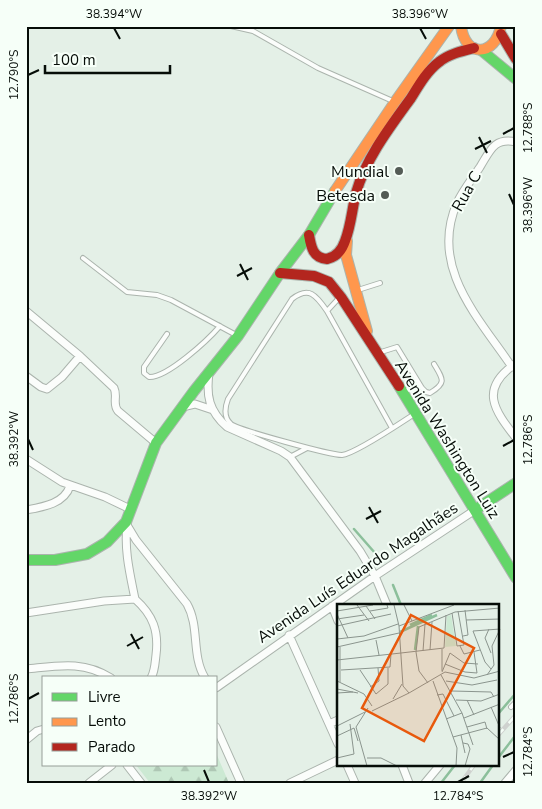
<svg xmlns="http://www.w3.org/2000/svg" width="542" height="809" viewBox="0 0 542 809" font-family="'Nunito Sans',sans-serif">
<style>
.forest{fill:url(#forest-firs)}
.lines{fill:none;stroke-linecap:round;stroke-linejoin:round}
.stream{stroke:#8cbf9b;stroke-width:2.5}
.lane-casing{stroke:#abb4ad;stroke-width:6}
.street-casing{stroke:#abb4ad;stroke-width:9}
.fast-casing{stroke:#abb4ad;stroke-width:12}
.slow-casing{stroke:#abb4ad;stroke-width:12}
.jam-casing{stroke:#abb4ad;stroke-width:12}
.lane{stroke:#fbfdfb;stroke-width:4}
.street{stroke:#fbfdfb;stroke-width:7}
.fast{stroke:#63d668;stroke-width:10}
.slow{stroke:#ff974d;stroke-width:10}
.jam{stroke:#b3261e;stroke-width:10}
.rail-casing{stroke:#cfd2cf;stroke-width:4.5}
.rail{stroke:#f6fff8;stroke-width:2.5;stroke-dasharray:8;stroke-linecap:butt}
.ticks{fill:none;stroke:#060d08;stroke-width:2}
.poi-dot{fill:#545c56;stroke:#f6fff8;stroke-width:2}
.labels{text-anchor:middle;stroke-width:4;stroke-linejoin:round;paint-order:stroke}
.poi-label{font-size:16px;fill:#060d08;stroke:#f6fff8;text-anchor:end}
.street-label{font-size:16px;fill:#060d08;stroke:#f6fff8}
.inset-river{fill:none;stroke:#8cbf9b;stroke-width:2.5}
.inset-road{fill:none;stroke:#8b958e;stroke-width:1}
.view{fill:#e8590c;fill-opacity:0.15;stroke:#e8590c;stroke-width:2.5}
.inset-edge{fill:none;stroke:#060d08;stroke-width:2.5}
.neatline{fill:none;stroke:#060d08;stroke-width:2}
.ticks-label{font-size:12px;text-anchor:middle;fill:#060d08}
</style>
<defs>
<pattern id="forest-firs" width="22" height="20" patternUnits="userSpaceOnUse" patternTransform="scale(1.25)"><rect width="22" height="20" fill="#cce9d3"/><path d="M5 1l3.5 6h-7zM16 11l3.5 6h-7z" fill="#aec7b4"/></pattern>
</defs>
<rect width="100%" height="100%" fill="#e4f0e7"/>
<!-- forest -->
<path class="forest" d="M216 753 229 783H150L136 765H216Z"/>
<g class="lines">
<!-- stream -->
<path class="stream" d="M354 529 382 561
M393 585 401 605
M498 714 516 693
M498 758 515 736
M441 783 455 765
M480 783 493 765"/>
<defs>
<path id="lane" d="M180 26H231L253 31 318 68 395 102
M83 258 127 292 157 295 171 300 238 336
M358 290 380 283
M327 311 339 298
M167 334 144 367V373L149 377C167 378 208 340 220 326
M378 353 397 347 422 388 426 392 430 393C447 383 443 379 434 364
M404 392 419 383
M392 428 327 311C316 295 309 286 292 299L228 399C225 407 223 417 231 424 239 430 330 455 342 455 355 454 402 422 416 413
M290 457 307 448
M511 707 516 702"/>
<path id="street" d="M26 311 80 356 114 388C118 396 112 404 118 411L156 443
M515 364C479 389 494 410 516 438
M512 367C478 317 429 267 457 203 463 190 472 179 480 167 490 151 494 137 516 142
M209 373C206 396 209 411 227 427L281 451 290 457 360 551 375 576 387 605
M26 376 41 387 47 389 62 377 80 356
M182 407 195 404 213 410
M26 459 62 482 105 497 130 509
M26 510C43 507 64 504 70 486
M127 525 136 540 187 604C200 627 191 655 205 678
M127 525C124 550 130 574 135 599
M135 599C153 615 159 631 156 655 155 663 155 671 151 678
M332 606 338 621
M26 613 104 601 135 599
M289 635 338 744
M26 669C57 666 83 660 111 678
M216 688 375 576 475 510
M329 724 338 720
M216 727 241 783
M26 740 37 731 44 729
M127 765 141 783
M347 765 355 783
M402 765 409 783
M89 783 112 765
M290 783 338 760
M425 783 440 765
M505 783 516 770"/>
<path id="fast" d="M481 50 516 79
M399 386 516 578
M475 510 516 483
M26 560H55L87 554 107 542 126 522 156 443 194 391 238 336 280 273 309 235 335 191"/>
<path id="slow" d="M461 26C465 58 495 57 501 26
M335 191 395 102 449 26
M347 241 346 255 367 331"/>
<path id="jam" d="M501 34 516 59
M309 235C311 247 313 258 327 259 336 257 342 250 345 241 351 226 352 209 356 193 366 158 390 127 411 98 419 85 427 71 439 62 449 54 462 51 474 48
M280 273 314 276 329 282 341 297 399 386"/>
</defs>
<!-- lane casing -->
<use href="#lane" class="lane-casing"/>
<!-- street casing -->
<use href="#street" class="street-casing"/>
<!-- fast casing -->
<use href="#fast" class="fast-casing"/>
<!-- slow casing -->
<use href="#slow" class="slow-casing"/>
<!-- jam casing -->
<use href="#jam" class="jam-casing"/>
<!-- lane -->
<use href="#lane" class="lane"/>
<!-- street -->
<use href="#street" class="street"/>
<!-- fast -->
<use href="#fast" class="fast"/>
<!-- slow -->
<use href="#slow" class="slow"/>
<!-- jam -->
<use href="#jam" class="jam"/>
<defs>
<path id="rail" d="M498 735 516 715
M461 783 474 765"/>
</defs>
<!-- rail casing -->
<use href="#rail" class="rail-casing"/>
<!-- rail -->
<use href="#rail" class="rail"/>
</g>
<!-- ticks -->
<path class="ticks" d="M114 28 120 39M420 28 426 39M28 75 39 70M503 134 514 128M479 137 487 153M475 149 491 141M509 194 514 205M240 264 248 280M237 276 252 268M28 439 33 450M503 446 514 440M369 507 378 523M366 519 381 511M131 634 139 649M127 646 143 637M28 699 39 693M503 757 514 752M204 770 209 782M458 782 469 776"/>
<!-- markers -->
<g class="poi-dot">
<circle cx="399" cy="171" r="5"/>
<circle cx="385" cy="195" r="5"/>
</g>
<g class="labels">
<!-- poi labels -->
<g class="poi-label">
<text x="389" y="177">Mundial</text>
<text x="375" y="201">Betesda</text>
</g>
<!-- street labels -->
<g class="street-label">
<text transform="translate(466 191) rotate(-61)" y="6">Rua C</text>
<text transform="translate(448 439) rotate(58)" y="6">Avenida Washington Luiz</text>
<text transform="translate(357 572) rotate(-34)" y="6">Avenida Luís Eduardo Magalhães</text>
</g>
</g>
<!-- overview -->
<g transform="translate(337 604)">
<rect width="162" height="162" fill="#e4f0e7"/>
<path d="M114 11 119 42 108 43 110 12Z" fill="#cce9d3"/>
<path class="inset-river" d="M73 21 95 11M63 28 100 11M78 46 81 22"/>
<path class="inset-road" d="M20 1 32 17M67 1 75 17M29 2 38 15M0 7 36 1M33 7 51 4 50 1M115 9 120 42 127 41 121 7M0 10 11 34M0 15 27 11M129 16 163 15M0 22 54 10M62 22 117 1M152 25 148 34 154 49M126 32 131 31 128 6M0 35 27 32 61 20M39 36 42 51M123 42 127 50 143 46M0 43 62 29M3 43V78M93 46 95 18M86 47 88 20M64 49 107 44 109 11M0 56 64 49M108 60 128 68 140 69 137 48M154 65 148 58 136 27 163 25M4 66 53 63 54 50M23 66 39 90 51 80V64M105 67V45M105 68 113 49 127 59 141 60M104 71 125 109 136 141M150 71 157 61 155 42 163 25M0 77 27 90 35 102M96 77 120 144 119 162M109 77 135 81 160 76M91 79 82 67 79 48 82 23 118 8 163 4M33 83 42 77 41 64M0 85 21 89M115 87 154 88 157 93M0 89 16 88M72 89 108 68 137 74 163 67M100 91 106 90 117 112M56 95 65 80M119 96 144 97 163 90M130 96 137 111M154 103 163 124M35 107 72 89 66 82 62 22 57 1M127 114 163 100M109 115 125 109M0 122 28 108M130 123 148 118 150 125M124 131 128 149M0 132 17 124 21 137M116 133 150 124 163 136M126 139 131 140 133 145 128 162M0 154 17 150 13 120M30 154H44L60 162M30 162 19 123 31 104"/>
<path class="view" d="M74 11 137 44 87 137 25 104Z"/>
<rect width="162" height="162" class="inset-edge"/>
</g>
<!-- border -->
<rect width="542" height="809" fill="none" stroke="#f6fff8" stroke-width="55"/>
<!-- legend -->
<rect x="42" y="676" width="175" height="90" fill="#f6fff8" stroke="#969e98"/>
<rect x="52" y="693" width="25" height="8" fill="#63d668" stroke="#969e98"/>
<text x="88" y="702" font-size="15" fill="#060d08">Livre</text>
<rect x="52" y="718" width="25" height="8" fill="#ff974d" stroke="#969e98"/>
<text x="88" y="726" font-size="15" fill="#060d08">Lento</text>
<rect x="52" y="743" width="25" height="8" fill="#b3261e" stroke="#969e98"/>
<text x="88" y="752" font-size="15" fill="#060d08">Parado</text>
<!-- scale -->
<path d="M45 65v8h125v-8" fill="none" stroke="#060d08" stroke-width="2.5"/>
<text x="52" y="65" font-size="15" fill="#060d08" stroke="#f6fff8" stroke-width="4" paint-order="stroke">100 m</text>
<rect x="28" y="28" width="486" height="754" class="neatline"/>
<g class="ticks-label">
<text x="114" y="18">38.394°W</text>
<text x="420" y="18">38.396°W</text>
<text transform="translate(14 75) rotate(-90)" y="4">12.790°S</text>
<text transform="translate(528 128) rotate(-90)" y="4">12.788°S</text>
<text transform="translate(528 205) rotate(-90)" y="4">38.396°W</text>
<text transform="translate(14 439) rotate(-90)" y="4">38.392°W</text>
<text transform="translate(528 440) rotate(-90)" y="4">12.786°S</text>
<text transform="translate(14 699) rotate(-90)" y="4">12.786°S</text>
<text transform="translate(528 752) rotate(-90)" y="4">12.784°S</text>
<text x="209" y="800">38.392°W</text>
<text x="458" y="800">12.784°S</text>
</g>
</svg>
